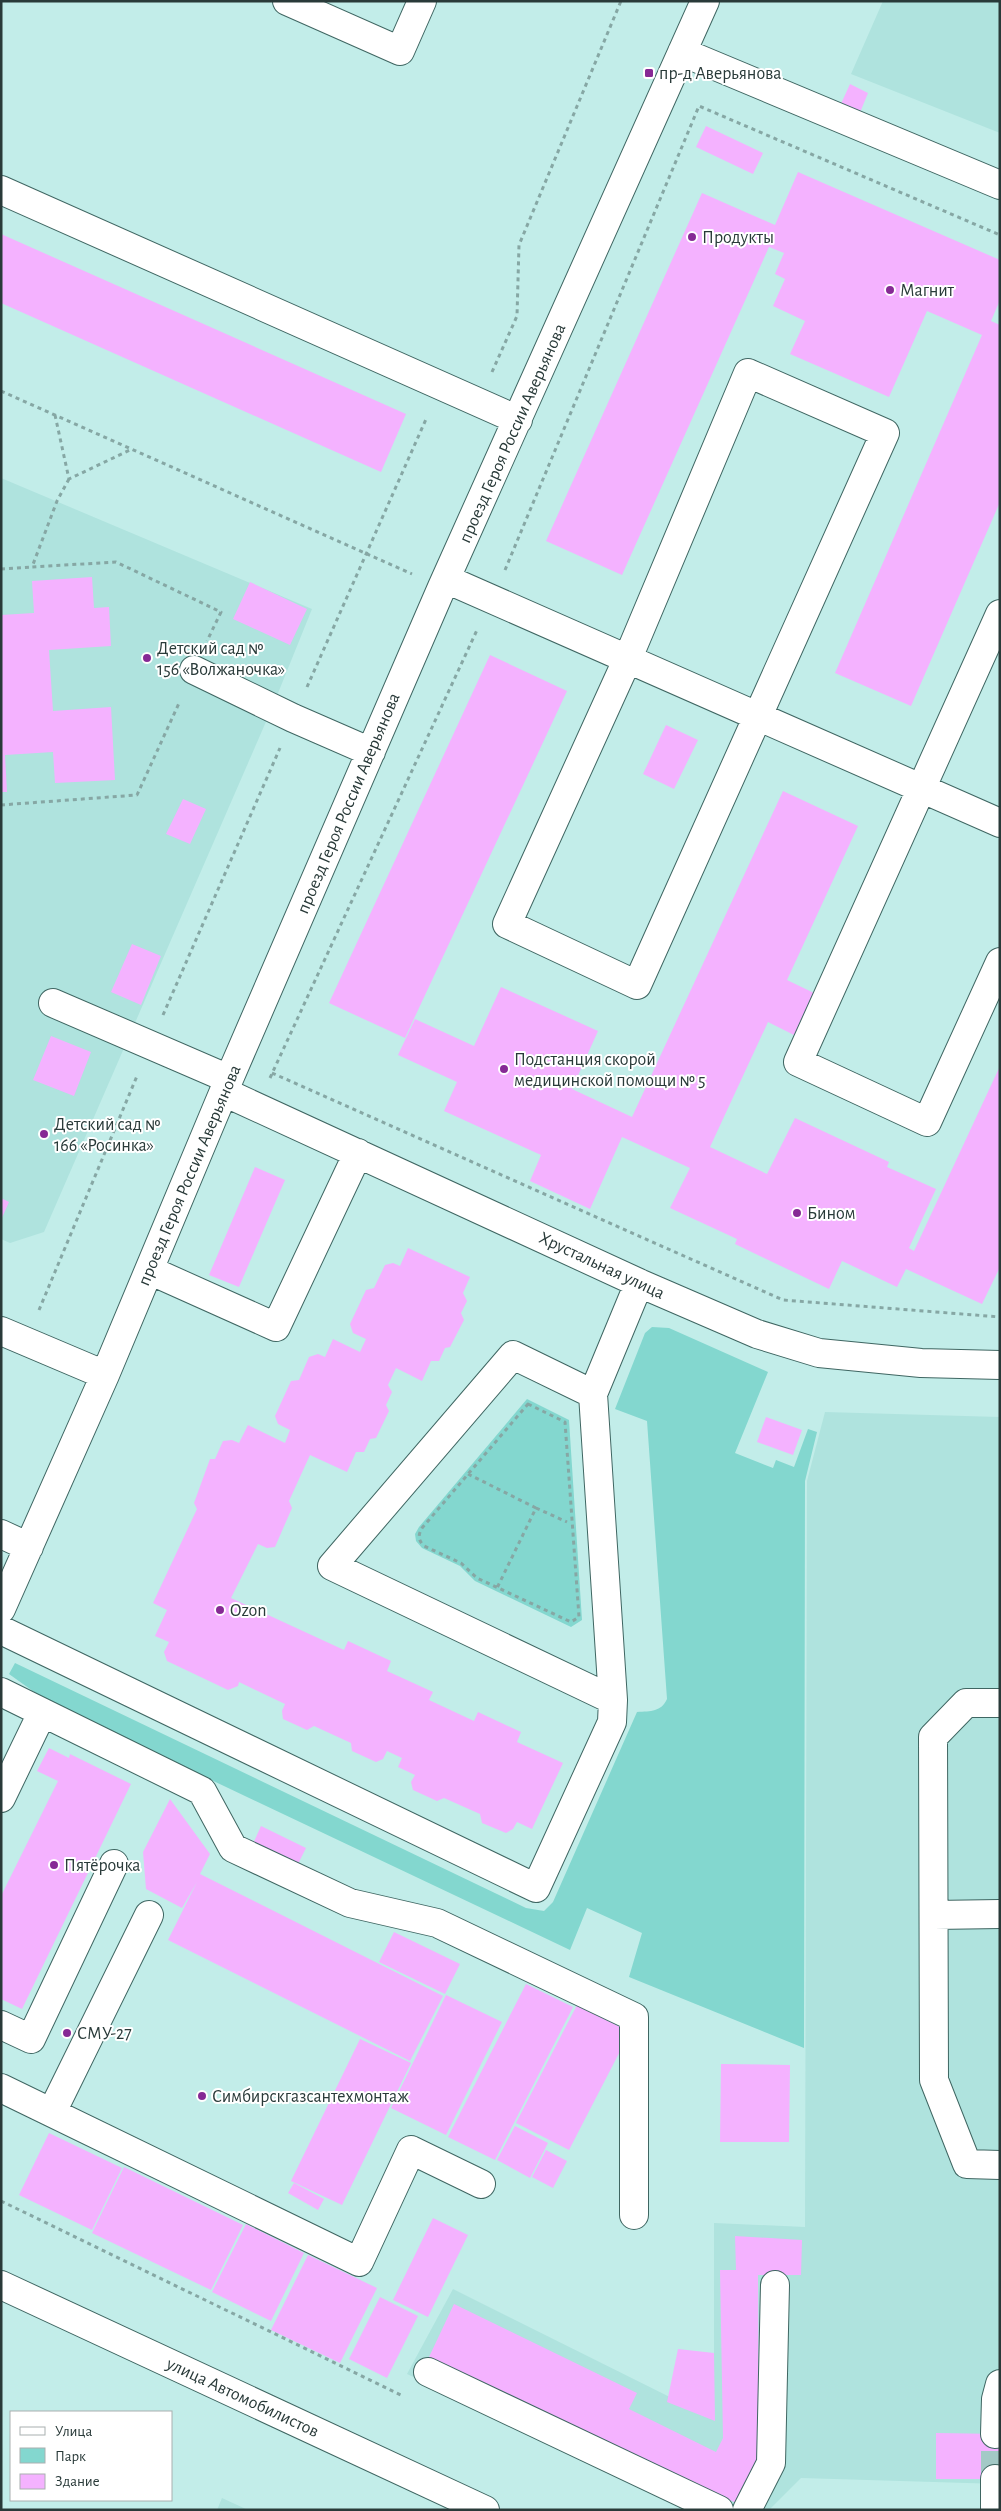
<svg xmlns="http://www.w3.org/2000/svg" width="1001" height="2511" viewBox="0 0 1001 2511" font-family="'Alegreya Sans',sans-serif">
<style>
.built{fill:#afe3de}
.green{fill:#83d7cf}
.building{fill:#f4b2ff}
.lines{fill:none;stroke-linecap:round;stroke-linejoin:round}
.minor-tunnel{stroke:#a3c9c6;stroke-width:28;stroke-dasharray:28 14;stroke-linecap:butt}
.minor-casing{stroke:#3f6662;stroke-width:30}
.path{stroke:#86a7a4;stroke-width:3;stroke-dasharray:4 4;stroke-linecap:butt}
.minor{stroke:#fff;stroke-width:28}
.poi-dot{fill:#862995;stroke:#fff;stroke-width:2}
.labels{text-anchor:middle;stroke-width:4;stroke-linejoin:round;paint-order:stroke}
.poi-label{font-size:18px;fill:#293a39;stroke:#fff;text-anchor:start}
.street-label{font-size:18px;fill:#293a39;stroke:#fff}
</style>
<rect width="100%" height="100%" fill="#c2ede9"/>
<!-- built -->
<path class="built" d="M883 1H1000V133L851 74Z
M1 478 312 609 272 708 44 1232 10 1243 1 1239Z
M825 1412 1000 1417V2484L801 2478 769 2510H699L407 2374 453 2289 714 2419V2223L805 2227 807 1481Z
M222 2498 248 2510H217Z"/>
<!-- green -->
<path class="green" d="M652 1327 669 1328 768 1372 735 1453 773 1468 776 1460 794 1467 808 1429 817 1432 805 1481 804 2048 629 1977 642 1933 587 1908 570 1950 51 1704 9 1674 15 1663 526 1908 544 1911 553 1902 637 1712C651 1711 661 1712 667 1699L647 1421 615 1409 645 1333Z
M527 1399 569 1420 582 1620 571 1627 475 1581 460 1566 422 1548 416 1541 415 1534 419 1527Z"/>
<!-- building -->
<path class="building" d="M850 84 868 93 859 115 840 106Z
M706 126 763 153 753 174 696 147Z
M798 172 1000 260V300L991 321 1000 325V502L911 706 835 673 982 335 927 311 889 397 790 354 805 321 773 306 785 279 775 274 784 253 769 247 622 575 546 541 702 193 775 225Z
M1 234 406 414 381 472 1 303Z
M92 577 94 608 109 607 111 646 49 650 53 711 111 707 115 780 55 783 53 752 5 755 7 792H1V615L34 613 32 581Z
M250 582 307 609 290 645 233 619Z
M490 655 567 691 405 1038 329 1003Z
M666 725 698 740 674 789 643 774Z
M783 791 858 826 787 980 814 993 794 1035 768 1022 710 1147 767 1174 795 1118 889 1162 887 1167 936 1189 909 1248 914 1251 1000 1066V1267L982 1304 906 1269 897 1287 842 1261 829 1289 735 1244 737 1239 670 1208 690 1168 622 1137 590 1209 530 1181 541 1155 444 1111 457 1082 398 1055 415 1019 474 1046 501 987 598 1031 572 1089 632 1117Z
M183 799 206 809 190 844 166 834Z
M132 944 161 956 141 1005 111 992Z
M51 1036 91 1052 74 1096 33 1080Z
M255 1167 285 1180 239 1287 209 1275Z
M1 1198 9 1202 1 1220Z
M408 1248 470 1277 463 1293 467 1301 461 1313 464 1320 450 1347 445 1348 439 1361H431L422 1381 396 1368 388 1385 392 1392 386 1405 389 1411 376 1438 370 1439 364 1452H356L347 1472 310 1455 289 1501 292 1508 275 1547 267 1548 258 1544 231 1598 344 1650 348 1641 391 1661 387 1671 433 1692 429 1700 474 1721 478 1712 521 1732 517 1742 563 1763 532 1829 517 1822 513 1829 506 1833 482 1823 480 1814 444 1798 437 1801 413 1790 411 1782 415 1775 398 1767 402 1758 387 1751 383 1759 376 1762 352 1751 351 1743 314 1726 307 1730 283 1719 282 1711 285 1704 239 1682 238 1686 228 1690 167 1661 164 1652 169 1642 155 1636 167 1610 153 1603 197 1509 194 1503 210 1459H215L223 1441 232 1440 239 1443 248 1425 285 1443 290 1430 278 1424 275 1416 291 1381 299 1380 309 1357 318 1354 325 1357 333 1339 360 1352 366 1339 353 1333 350 1324 366 1290 374 1288 385 1265 393 1263 400 1266Z
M766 1417 802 1430 793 1455 757 1442Z
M49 1748 69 1758 70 1754 131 1784 22 2009 1 1999V1896L58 1781 37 1771Z
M170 1799 210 1854 200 1874 443 1996 410 2061 168 1940 197 1882 182 1908 146 1889 143 1852Z
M261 1826 306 1848 296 1868 252 1846Z
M394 1932 460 1964 445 1994 379 1962Z
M526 1984 573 2007 495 2160 448 2137Z
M446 1995 502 2022 446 2135 391 2108Z
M577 2005 630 2032 569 2150 516 2123Z
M360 2039 411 2063 342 2205 291 2181Z
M721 2064 790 2065 789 2142H720Z
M515 2126 548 2143 530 2178 497 2160Z
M49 2133 122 2168 92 2230 19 2195Z
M546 2150 567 2161 553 2188 532 2177Z
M124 2167 243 2225 211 2290 92 2233Z
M294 2183 324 2199 318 2210 288 2193Z
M433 2218 468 2235 428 2317 393 2300Z
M246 2224 304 2253 271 2321 212 2292Z
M735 2236 802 2240 801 2275H758L759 2458 736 2503 429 2357 454 2304 637 2393 629 2409 716 2452 723 2438 720 2270H736Z
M308 2255 377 2288 340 2363 271 2330Z
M380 2297 418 2316 387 2378 349 2359Z
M678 2349 714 2353 715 2421 667 2402Z
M936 2433 1000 2434V2479H936Z"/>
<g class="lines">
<!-- minor-tunnel -->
<path class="minor-tunnel" d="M995 2479V2434"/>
<defs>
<path id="minor" d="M287 1 400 51 422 1
M682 52 1000 185
M1 190 518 420
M748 373 885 433 637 985 507 924 628 658Z
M446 579 1000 823
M1000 614 798 1062 927 1122 1000 962
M194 670 293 718 371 752
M53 1003 229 1079
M224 1092 639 1283 757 1334 819 1353 921 1363 1000 1365
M149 1270 276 1327 358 1153
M1 1331 105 1375
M1 1534 29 1547
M1 1609 105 1375 229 1079 442 587 705 1
M1 1630 536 1888 612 1722 613 1700 332 1566 513 1355 593 1394
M1 1692 202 1791 233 1848 350 1903 437 1923 634 2017V2215
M613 1700 593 1394 639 1283
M1000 1703H966L933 1737 934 2080 967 2164 1000 2165
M1 1798 42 1713
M934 1915 1000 1914
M1 2025 31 2039 114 1864
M1 2088 359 2262 411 2150 481 2184
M52 2112 149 1915
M1 2285 485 2510
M428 2372 719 2510
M995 2434 996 2399 1000 2384
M747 2510 771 2463 775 2285
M995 2510V2479"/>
</defs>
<!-- minor casing -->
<use href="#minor" class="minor-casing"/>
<!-- path -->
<path class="path" d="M492 372 517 316 519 245 621 1
M1 391 412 574
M55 415 69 479 132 449
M69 479 57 501 32 567 116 562 221 612 207 641
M1 569 32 567
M505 570 699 106 1000 235
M307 687 427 417
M1 805 137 795 180 701
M163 1015 280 748
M272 1073 783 1300 1000 1317
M270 1078 477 630
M39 1310 137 1076
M528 1404 565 1422 579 1617 571 1622 477 1578 461 1563 424 1546C418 1540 418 1535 422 1528Z
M468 1474 536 1508 497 1588
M536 1508 567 1522
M1 2201 403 2396"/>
<!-- minor -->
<use href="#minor" class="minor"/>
</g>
<!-- markers -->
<g class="poi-dot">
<rect x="644" y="68" width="10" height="10" rx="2.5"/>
<circle cx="692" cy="237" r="5"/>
<circle cx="890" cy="290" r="5"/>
<circle cx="147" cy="658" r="5"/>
<circle cx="504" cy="1069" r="5"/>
<circle cx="44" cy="1134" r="5"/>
<circle cx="797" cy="1213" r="5"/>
<circle cx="220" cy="1610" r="5"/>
<circle cx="54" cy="1865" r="5"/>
<circle cx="67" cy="2033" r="5"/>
<circle cx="202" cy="2096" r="5"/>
</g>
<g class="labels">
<!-- poi labels -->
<g class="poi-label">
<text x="659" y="79">пр-д Аверьянова</text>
<text x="702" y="243">Продукты</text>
<text x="900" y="296">Магнит</text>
<text x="157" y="654">Детский сад №<tspan x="157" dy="21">156 «Волжаночка»</tspan></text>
<text x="514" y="1065">Подстанция скорой<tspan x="514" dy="21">медицинской помощи № 5</tspan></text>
<text x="54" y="1130">Детский сад №<tspan x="54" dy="21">166 «Росинка»</tspan></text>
<text x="807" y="1219">Бином</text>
<text x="230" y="1616">Ozon</text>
<text x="64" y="1871">Пятёрочка</text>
<text x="77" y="2039">СМУ-27</text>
<text x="212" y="2102">Симбирскгазсантехмонтаж</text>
</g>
<!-- street labels -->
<g class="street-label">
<text transform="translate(512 433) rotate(-66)" y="6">проезд Героя России Аверьянова</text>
<text transform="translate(348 803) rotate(-67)" y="6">проезд Героя России Аверьянова</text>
<text transform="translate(189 1175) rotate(-67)" y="6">проезд Героя России Аверьянова</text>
<text transform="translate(602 1265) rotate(25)" y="6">Хрустальная улица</text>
<text transform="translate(243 2397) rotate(25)" y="6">улица Автомобилистов</text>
</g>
</g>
<!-- border -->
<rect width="1001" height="2511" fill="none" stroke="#293a39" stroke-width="5"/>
<!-- legend -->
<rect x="10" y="2411" width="162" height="90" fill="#ffffff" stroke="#a9b0b0"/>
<rect x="20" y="2427" width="25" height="8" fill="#ffffff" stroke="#a9b0b0"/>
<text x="55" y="2436" font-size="15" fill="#293a39">Улица</text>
<rect x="20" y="2448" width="25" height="15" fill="#83d7cf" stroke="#a9b0b0"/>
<text x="55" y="2461" font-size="15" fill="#293a39">Парк</text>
<rect x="20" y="2474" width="25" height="15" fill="#f4b2ff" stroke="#a9b0b0"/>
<text x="55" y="2486" font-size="15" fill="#293a39">Здание</text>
</svg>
